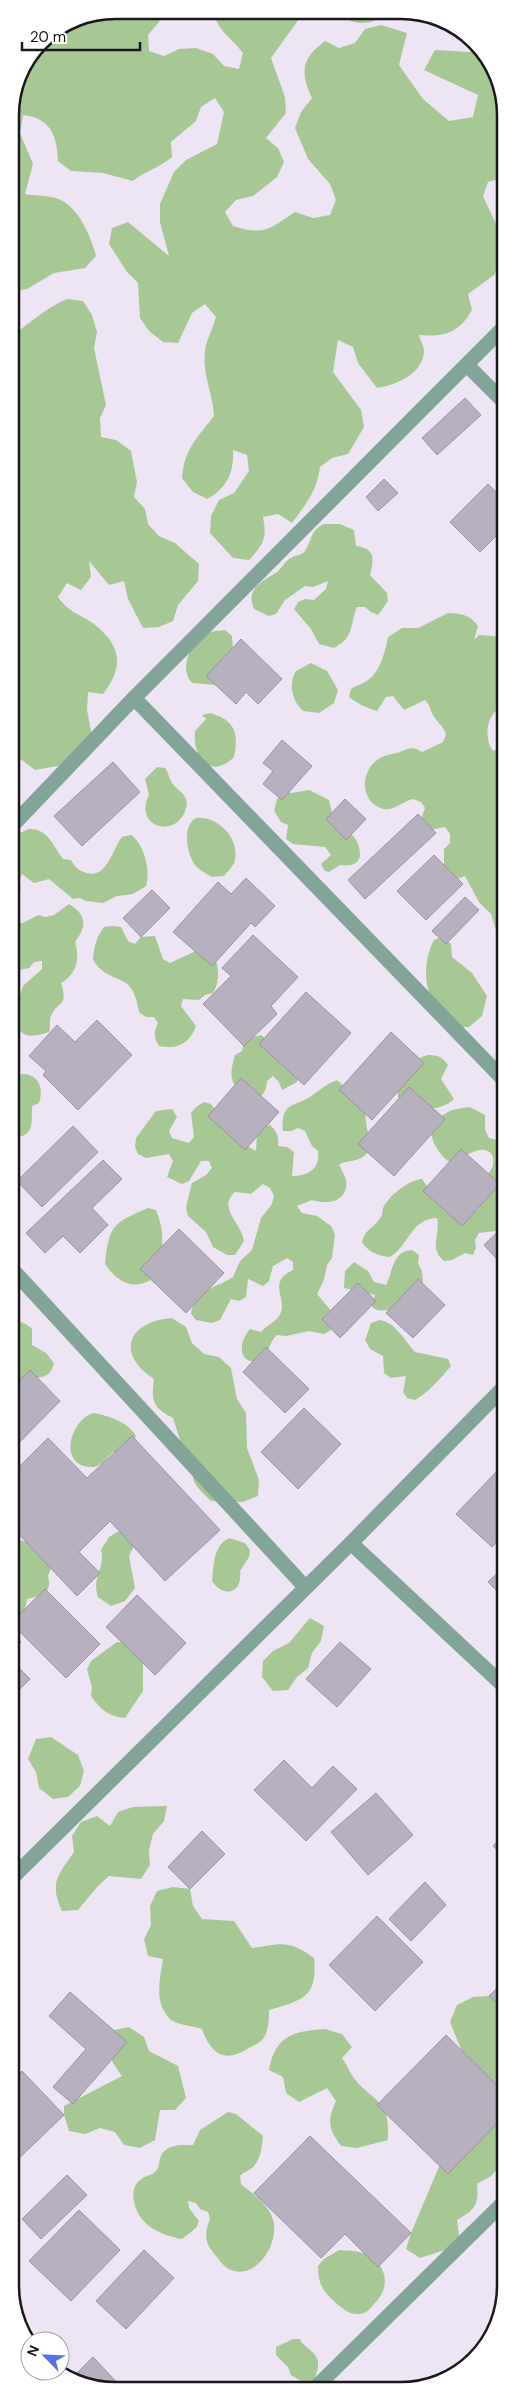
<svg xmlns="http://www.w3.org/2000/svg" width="516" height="2401" viewBox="0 0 516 2401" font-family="'DM Sans',sans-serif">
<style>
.green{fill:#a7c894}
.building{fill:#b7b0be;stroke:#9a93a1}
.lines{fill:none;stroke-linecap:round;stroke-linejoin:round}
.street{stroke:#82a499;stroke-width:15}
.rim{fill:none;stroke:#1a171d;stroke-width:2.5}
</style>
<rect width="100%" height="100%" fill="#ede5f4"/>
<!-- green -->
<path class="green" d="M114 10 163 11 159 22 148 35 149 51 164 56 179 49 196 48 213 54 224 66 239 69 243 53C233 39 215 29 214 11L314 12 299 19 271 58 285 97 286 113 266 138 278 148 284 162 277 177 253 196 236 200 225 212 233 226C265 236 269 229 295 212L313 218 330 215 336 200 330 184 308 159 295 128 301 112 312 98C300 72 301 59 325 41L339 48 355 43 365 29 381 25 407 33 399 65 423 99 449 121 473 117 478 95 424 70 435 50 470 52 480 46 505 101V180L503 178 488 182 483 196 497 226 505 236V251L494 275 468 294 472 310C459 333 445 337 419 335 420 340 424 346 424 351 423 374 396 385 377 388L358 363 353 347 338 340 333 372 361 410 364 427 348 454 332 458 320 467C317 491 306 504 292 523L278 514 263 517C267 538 264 544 249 560L233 558 210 533 211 516 219 500 234 493 249 471 247 455 233 450C234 473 227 488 207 499L193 492 182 478C184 449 198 437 214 416 213 394 202 374 205 351 206 341 213 328 216 317L205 304 192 313 178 343 163 342 149 331 140 318 138 283 127 272 109 244 112 228 128 222 169 256 160 222V204L174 172 186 160 217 144 224 112 215 98 201 107 196 121 171 142 172 157C159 168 145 171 133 181L103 173 71 171 58 161C57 136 51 118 23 115L20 133 33 164 25 194C36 196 51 195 61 200 80 210 91 237 96 256L85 268 54 273 27 289 10 292V108L18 74 41 40 75 18Z
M340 13H385C373 26 354 26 340 15Z
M67 299 83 301 92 315 97 332 94 348 106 405 100 418 101 437 116 440 131 451 137 482 134 497 145 509 148 524 159 536 175 543 199 564 198 581 178 605 173 621 159 627 143 628 128 599 124 581 109 585 89 561 91 577 81 590 67 583 58 597C70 614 79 613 94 624 122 646 124 667 103 694L88 692 87 710 93 741 89 757 75 763 35 770 22 760 10 762V337C29 324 47 307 67 299Z
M324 524H340L354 530 356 546C376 549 374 559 370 575L387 593 388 601 378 615 371 612 365 607H357C350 625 354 638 334 648L319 644 311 629 294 609 298 602 305 599 314 600 326 589 328 581 313 587 305 586 285 600 276 614 269 616 254 609C245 588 262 582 277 572 282 568 285 561 291 558 295 555 300 556 304 552 313 541 308 532 324 524Z
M448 613C462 614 469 614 478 626L474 640 479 635 505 637V703C502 708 497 709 494 713 485 723 486 742 493 751L501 748 505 730V836L502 843 505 852V937L496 930 491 914 479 902 465 876 450 882 444 867V849L450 843V834L445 827 430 830 424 824 422 816 425 808 421 802 413 799C404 801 393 811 383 809 358 801 360 768 382 757 386 755 392 754 397 753 408 749 411 745 422 752L443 742 446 735C444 726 439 725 435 718 430 712 431 706 425 700L404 710 393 696 386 697 377 711C367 708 356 703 349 697L351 689C356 686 360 685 365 682 380 674 385 652 388 637L402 628H418Z
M225 630 232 636 233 651 217 685 192 683C178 668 191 641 209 633 214 630 220 631 225 630Z
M311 663 327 671 338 690 334 703 319 713 303 711C292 701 288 684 296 671Z
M210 713C235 720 239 733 234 757 211 780 192 758 195 731L206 719 202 715Z
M157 767 165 768C169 773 168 776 171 781 174 788 183 791 186 799 188 805 186 809 184 814 170 839 134 824 149 795L145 779Z
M309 790 329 800 334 822C348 830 361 838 360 857 356 866 349 866 340 865L329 872 325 871 321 864 331 855 325 847 293 844 286 839 288 825 281 822 274 811 277 799 284 792 292 793Z
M196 818C218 815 242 840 234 863 232 868 227 872 224 876L212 877C205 873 197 869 193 862 187 851 182 826 196 818Z
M29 829C48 828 53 846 63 859L71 860C75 867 78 870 86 873 107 879 112 850 122 837L131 835C144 844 151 871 146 886L133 894 117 896 103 903 86 901 80 898 73 899 49 879 34 883 22 874 19 881 21 889 10 894V840L13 836Z
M69 904C87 915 87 926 75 942 80 959 77 974 61 983 69 1008 57 1001 51 1016 49 1020 51 1027 49 1032 28 1039 19 1038 13 1015L23 986 42 969V961L34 962 29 968 20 970 14 993 10 997V956L17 946 15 937 11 930 14 923H23L38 915 46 917 54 915Z
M113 926 121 927 128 941 135 944 141 937 155 936 163 959 170 963 200 949C203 951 209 952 211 954 221 962 219 985 213 993L205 995 199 1000 183 999 181 1006 196 1026C189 1045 177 1049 159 1046 153 1037 154 1032 158 1023L154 1017H146L139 1012C133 968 111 988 93 960 94 946 96 938 104 927Z
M442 937 451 944 452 957 472 973 487 996 482 1016 469 1027H459C451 1019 440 1011 434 1002 422 985 425 956 434 940Z
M261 1035 268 1040 299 1075 297 1082 282 1090 279 1082 273 1076 267 1081C266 1091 264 1095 255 1100 232 1087 227 1082 235 1055L242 1051 245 1039Z
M428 1055C438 1055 442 1057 448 1065L441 1079 454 1099C439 1114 413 1109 398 1097 396 1078 409 1060 428 1055Z
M22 1074C39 1074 44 1088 39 1103L32 1106C31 1126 36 1135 11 1139L10 1082Z
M337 1080 366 1106C366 1111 365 1117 366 1122 367 1135 377 1150 361 1158 354 1162 346 1160 339 1165 341 1169 345 1175 346 1180 349 1202 327 1205 312 1200L297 1206 302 1213 317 1216 331 1226 335 1234 332 1258 327 1265 324 1280 317 1294 333 1313 331 1330 324 1334 309 1331 286 1336 277 1335C270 1341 268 1352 263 1361 238 1366 237 1344 250 1329L261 1332C266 1326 275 1322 279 1316 290 1300 265 1283 293 1270V1262L287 1258 273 1266 269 1281 263 1286 248 1279 246 1297 239 1301 231 1299 220 1320 212 1323 196 1320 191 1314C195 1288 215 1289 233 1277L240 1261 252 1250 261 1218 272 1204 274 1196 270 1188 263 1184 251 1194 235 1192C217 1208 241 1222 244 1241L235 1255H227L213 1247 206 1232 188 1216 186 1207 192 1183 206 1175 212 1168 209 1161H201L189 1181 182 1184 167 1177 173 1161 169 1154 146 1158 138 1154 135 1147 136 1138 156 1111 172 1109 177 1117 169 1131 172 1138 189 1143 194 1137 191 1113 196 1107 204 1102 211 1104 242 1143 256 1151 257 1134 262 1127 270 1125C277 1132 279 1136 278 1146L287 1147 294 1152 292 1176C309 1176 320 1169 318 1151L312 1146 305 1131 298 1128 291 1131H283C282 1124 282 1115 287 1109 291 1104 302 1102 308 1098 320 1091 322 1086 337 1080Z
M470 1107 485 1115V1130L489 1138 497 1140 505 1147V1226L503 1230 479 1233 475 1240 476 1248 473 1255 465 1253 452 1260 444 1261C428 1248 441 1235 437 1218 411 1219 410 1244 390 1257 379 1256 368 1252 362 1242 365 1229 375 1227 381 1217 383 1214 382 1209 384 1206 391 1194 409 1180 422 1179 430 1191 438 1199 445 1211L462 1214 478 1210 485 1194 484 1177C498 1168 496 1148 480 1150 474 1150 458 1160 451 1163 439 1156 432 1142 430 1129 441 1113 450 1109 470 1107Z
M148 1208 156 1210C166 1233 165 1260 149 1281 130 1290 116 1280 105 1264 109 1225 113 1223 148 1208Z
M412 1250 419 1255 418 1263 422 1271 424 1295C411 1300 384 1318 372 1307L375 1295 344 1288 345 1271 354 1262 368 1271 374 1282 386 1285C393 1272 392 1251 412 1250Z
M11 1315C16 1322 26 1322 32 1329V1345L46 1353 54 1363C51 1377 42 1378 29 1378L14 1394H11Z
M172 1318 186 1327 192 1343 204 1354 219 1357 231 1368 237 1399 246 1413 247 1448 259 1480 258 1496 243 1502 211 1501C195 1485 191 1483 192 1460L183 1449 173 1418C153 1408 151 1401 154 1379 115 1354 128 1321 172 1318Z
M380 1320C396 1323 404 1340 415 1352L448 1359 451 1366C441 1378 429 1392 415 1400L407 1398 403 1392 406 1376 391 1378 384 1373 383 1356 370 1349 365 1340 371 1323Z
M94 1413C109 1416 128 1422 136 1436 133 1447 124 1453 113 1452 108 1456 104 1463 99 1465 94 1468 89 1467 84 1466 58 1458 74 1417 94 1413Z
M11 1518 17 1540C35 1541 42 1554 51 1568L48 1576C53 1593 41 1596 27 1599L24 1614 18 1619 11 1617Z
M117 1532H125L136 1542 129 1556 135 1588 125 1601 111 1606 98 1597C91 1577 106 1567 101 1550L109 1537Z
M229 1538 245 1543 250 1550 249 1557 240 1571C243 1593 224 1599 212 1581 214 1565 213 1546 229 1538Z
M310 1618 324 1626 321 1641 312 1653 308 1668 297 1677 288 1690 273 1691 262 1677 263 1661 273 1651 289 1643Z
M117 1642 126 1643 143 1659V1691L125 1718C109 1717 100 1709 91 1696L92 1688 87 1669 91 1661Z
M51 1737 78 1755 84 1771 80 1786 68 1797 53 1799 39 1788 36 1772 28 1759 36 1739Z
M167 1806 164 1821 153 1834 149 1850 150 1865 141 1879 109 1876 97 1887 78 1910 62 1911C49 1883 58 1875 74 1852L72 1836 81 1822 97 1816 110 1826 118 1812 133 1807Z
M173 1887 190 1889 193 1906 202 1919 234 1921 252 1948C282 1944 288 1939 314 1958 318 1998 302 2000 269 2010 269 2019 269 2032 262 2040 259 2043 253 2046 249 2048 224 2064 211 2054 202 2029 194 2026 178 2025 171 2020 153 2003 160 1980 163 1959L148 1956 144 1939 151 1925 150 1906 157 1891Z
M489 1996 497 2000 506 2010V2143L501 2148 502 2164 491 2176 477 2184C479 2205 475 2210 457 2220L459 2235 451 2248 420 2258 406 2249 411 2233 446 2150 463 2054 450 2022 457 2005 473 1997Z
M129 2027 144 2037 149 2051 178 2066 186 2098 175 2110H160L155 2140 140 2148 124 2145 115 2132 100 2128 85 2134 69 2131 64 2115V2106L122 2076C109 2058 105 2052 114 2030Z
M325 2029 342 2034 352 2047 342 2058C348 2067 353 2080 362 2087 384 2107 389 2107 388 2140L357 2148 341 2146C328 2128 327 2121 336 2101L327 2088 299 2102 286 2093 283 2077 269 2070C275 2036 293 2031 325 2029Z
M228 2112 236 2114 263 2136C262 2146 261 2159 253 2167 250 2170 244 2172 240 2176L241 2184C253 2194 269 2204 273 2220 280 2242 257 2280 231 2270 223 2267 218 2258 212 2251 204 2241 205 2231 210 2219L208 2212 200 2209 196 2203 188 2201 189 2208 199 2221 196 2228 182 2239C160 2235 138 2225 134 2201 132 2193 134 2185 140 2180 144 2176 149 2176 154 2173 159 2169 159 2164 160 2159 164 2144 180 2145 193 2145L200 2130Z
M339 2250C347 2251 355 2250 362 2253 386 2261 393 2286 374 2304 370 2309 366 2314 359 2314 349 2315 342 2308 335 2302 322 2291 318 2282 318 2266L324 2259Z
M293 2339H301L300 2341C317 2357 323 2356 314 2381L306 2384 291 2375 288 2367 276 2355V2347Z"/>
<!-- building -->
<path class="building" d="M465 398 481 415 437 455 422 438Z
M384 479 398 493 378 511 366 497Z
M488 484 505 501V527L480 552 450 522Z
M241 639 282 679 258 704 246 692 236 704 206 676Z
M282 740 312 766 282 800 263 784 273 771 263 763Z
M113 762 140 792 82 846 54 816Z
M345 799 366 819 346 840 326 819Z
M418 814 436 833 365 899 348 880Z
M434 855 463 884 426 920 397 891Z
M246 878 275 906 255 927 251 923 212 966 173 932 218 882 231 894Z
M152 890 170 908 141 937 123 918Z
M465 897 479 910 446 944 432 931Z
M253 935 298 977 271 1006 277 1014 244 1046 203 1004 231 976 222 968Z
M306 992 351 1033 304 1085 259 1044Z
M97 1020 132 1055 78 1110 43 1075 46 1071 29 1056 57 1025 75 1042Z
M391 1032 424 1063 372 1120 339 1090Z
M241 1078 279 1112 245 1150 208 1116Z
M409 1087 445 1119 394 1176 358 1144Z
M73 1126 98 1152 42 1207 17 1181Z
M461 1149 500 1184 462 1226 423 1191Z
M103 1160 122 1179 92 1208 108 1225 80 1253 63 1236 45 1253 26 1233Z
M505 1225V1268L484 1245Z
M179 1229 224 1273 186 1313 140 1269Z
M418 1279 445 1305 413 1338 386 1313Z
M358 1283 376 1301 340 1338 322 1319Z
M266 1347 309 1389 285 1413 243 1372Z
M30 1370 60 1401 11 1451V1386L12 1388Z
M304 1408 341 1444 298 1489 261 1452Z
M132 1436 220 1530 165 1581 110 1521 79 1552 100 1573 77 1596 11 1526V1475L48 1438 87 1478Z
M498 1470 506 1477V1533L492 1547 456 1514Z
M506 1565V1595L503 1597 488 1582Z
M45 1589 100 1644 66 1678 11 1623Z
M137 1595 186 1643 155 1675 106 1627Z
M11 1631 21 1642 11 1651Z
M340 1642 371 1669 337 1707 306 1679Z
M11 1660 30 1679 11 1698Z
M284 1760 312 1788 333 1766 357 1789 306 1841 254 1790Z
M376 1793 413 1835 368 1875 331 1832Z
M202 1831 225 1854 190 1889 168 1867Z
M506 1832V1858L493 1846Z
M425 1882 446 1905 411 1941 389 1919Z
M377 1916 423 1962 375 2011 329 1965Z
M506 1979V2012L489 1996Z
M70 1992 127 2042 73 2104 53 2087 86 2049 49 2016Z
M446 2035 506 2094V2114L448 2174 377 2105Z
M22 2071 64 2115 11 2166V2082Z
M310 2136 411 2233 378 2267 345 2234 321 2258 254 2193Z
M67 2175 87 2195 41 2239 22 2219Z
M79 2210 120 2250 71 2301 29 2261Z
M144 2250 174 2278 126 2329 96 2301Z
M506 2258V2277L497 2267Z
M93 2357 123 2389H94L73 2377Z"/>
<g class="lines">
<!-- street -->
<path class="street" d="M468 366 505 403
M134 698 505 1081
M10 828 134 698 505 326
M11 1268 305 1587
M351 1543 506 1688
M11 1879 351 1543 506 1385
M313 2390 506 2200"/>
</g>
<!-- crop -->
<path d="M0 0H516V2401H0ZM115 19H401A96 96 0 0 1 497 115V2286A96 96 0 0 1 401 2382H115A96 96 0 0 1 19 2286V115A96 96 0 0 1 115 19Z" fill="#fff" fill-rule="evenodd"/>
<path class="rim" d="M115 19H401A96 96 0 0 1 497 115V2286A96 96 0 0 1 401 2382H115A96 96 0 0 1 19 2286V115A96 96 0 0 1 115 19Z"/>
<!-- north arrow -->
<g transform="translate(45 2356) rotate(294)"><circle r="24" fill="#ffffff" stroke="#a3a2a5"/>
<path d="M0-4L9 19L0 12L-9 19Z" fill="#5471e6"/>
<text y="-8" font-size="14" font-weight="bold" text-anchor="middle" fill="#1a171d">N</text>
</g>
<!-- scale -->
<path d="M22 42v8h118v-8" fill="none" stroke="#1a171d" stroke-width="2.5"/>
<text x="30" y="42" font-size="15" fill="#1a171d" stroke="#ffffff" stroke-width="4" paint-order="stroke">20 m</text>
</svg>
